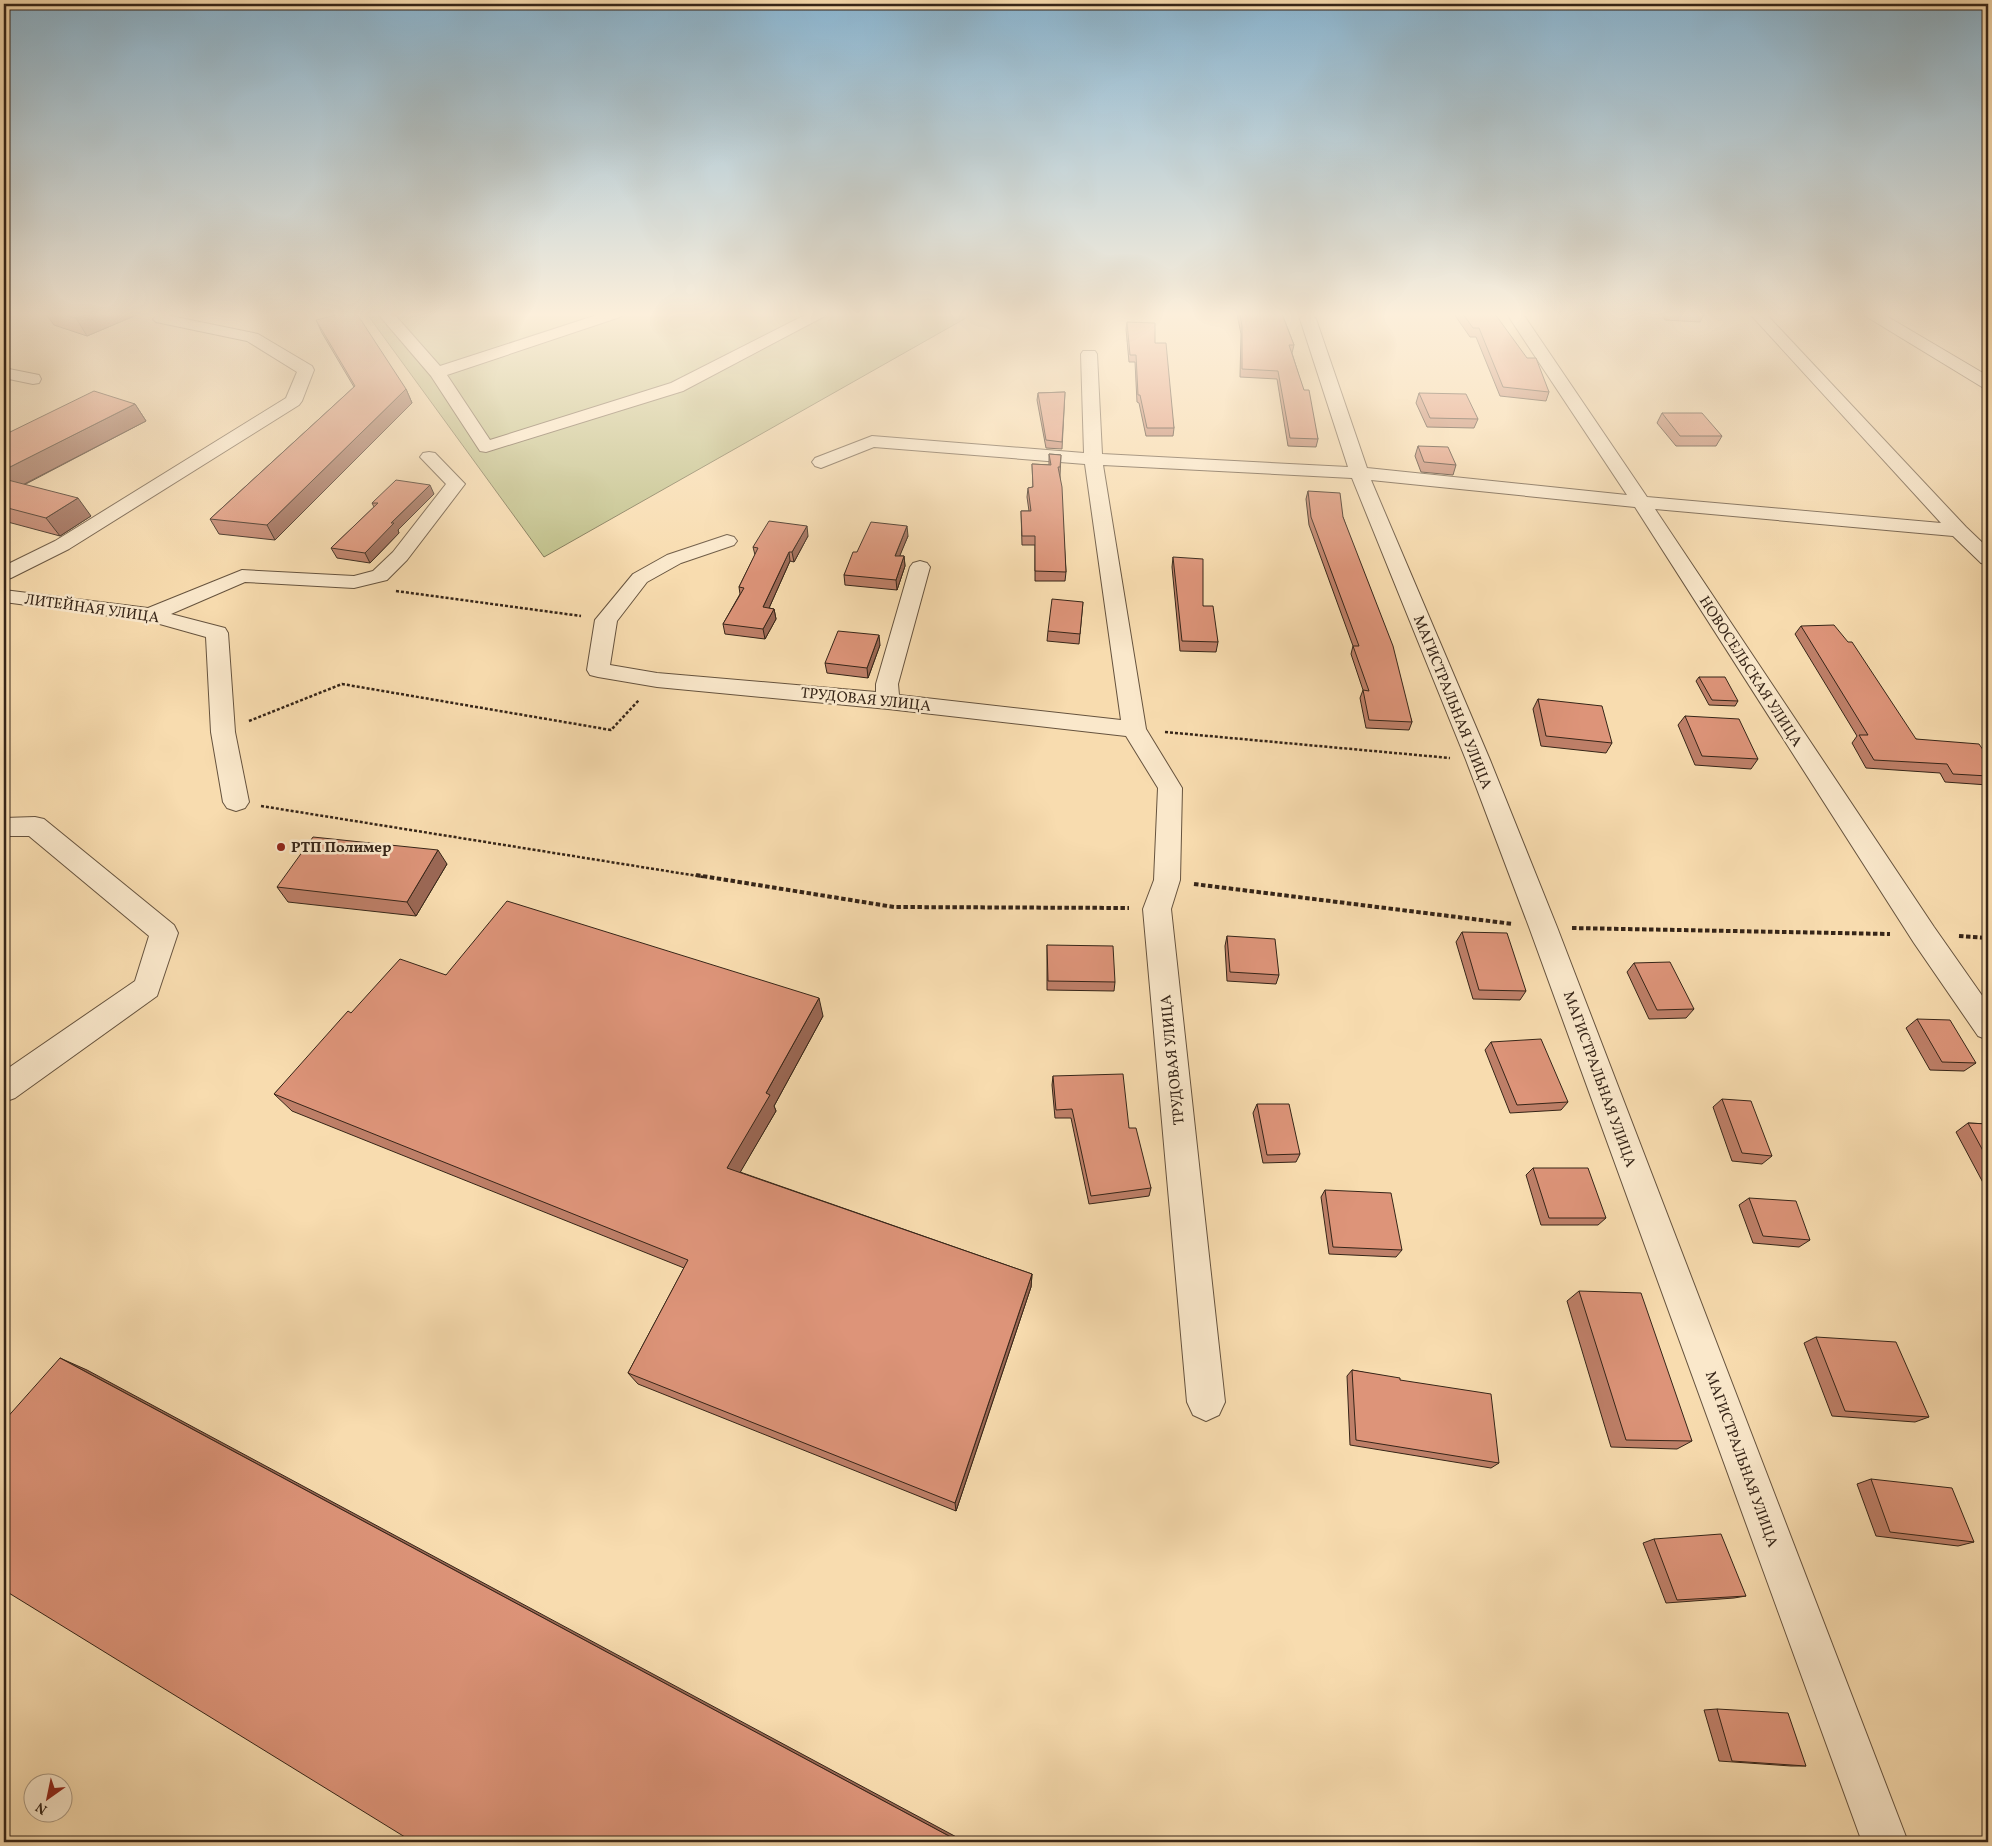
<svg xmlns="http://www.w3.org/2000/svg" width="1992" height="1846" viewBox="0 0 1992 1846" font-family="Vollkorn,serif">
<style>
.green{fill:#bfc089;stroke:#7a7250}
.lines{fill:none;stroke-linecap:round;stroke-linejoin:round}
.minor-casing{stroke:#66533e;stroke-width:2}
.path-far1{stroke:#362518;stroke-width:2.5;stroke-dasharray:3 2;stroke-linecap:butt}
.path{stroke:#362518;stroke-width:4;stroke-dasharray:4.5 2.5;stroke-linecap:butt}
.minor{fill:#fae8cb;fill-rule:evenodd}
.wall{fill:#be7f68;stroke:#362518}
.shaded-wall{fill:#9b6855;stroke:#362518}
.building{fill:#dd9479;stroke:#362518}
.poi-dot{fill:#8f2418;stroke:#fae8cb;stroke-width:2}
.labels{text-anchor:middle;stroke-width:5;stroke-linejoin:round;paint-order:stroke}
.street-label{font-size:15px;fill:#362518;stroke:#fae8cb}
.poi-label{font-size:15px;font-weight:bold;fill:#362518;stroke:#fae8cb;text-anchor:start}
</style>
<rect width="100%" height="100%" fill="#f8dcaf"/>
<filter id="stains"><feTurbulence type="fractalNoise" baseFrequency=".004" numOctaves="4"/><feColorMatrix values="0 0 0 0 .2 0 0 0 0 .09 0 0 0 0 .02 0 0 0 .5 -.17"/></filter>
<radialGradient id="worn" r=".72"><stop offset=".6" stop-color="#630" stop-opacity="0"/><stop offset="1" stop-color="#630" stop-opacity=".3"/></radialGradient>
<!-- green -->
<path class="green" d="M367 314H973L544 557Z"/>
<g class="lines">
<defs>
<path id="minor" d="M161 314 258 334 312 366 314 370 302 401 299 405 69 549 11 578 4 580V566L55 541 286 398 297 372 247 341 156 322 153 319 156 316Z
M378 314H394L440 366 600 314H623L620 317 447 375 490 440 671 383 807 314H826L823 317 683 391 486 452 480 451 431 376Z
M1308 314 1313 316 1316 319 1367 468 1627 495 1507 314H1523L1647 497 1941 523 1750 314H1766L1966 527 1988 548V565L1981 563 1953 536 1655 509 1934 927 1988 1004V1040L1978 1036 1914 943 1635 507 1371 480 1490 760 1557 927 1908 1842H1862L1529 927 1466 760 1352 478 1103 465 1146 729 1182 788 1180 880 1171 909 1225 1402 1219 1415 1206 1421 1193 1415 1187 1402 1143 909 1154 880 1158 788 1126 736 888 709 657 687 598 677 590 675 587 670 595 620 633 574 667 555 727 535 734 537 737 541 734 545 681 563 647 582 617 621 610 665 657 673 876 692V684L910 567 913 563 920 561 927 563 930 567 898 684 899 695 1121 720 1085 464 874 447 821 468 815 466 812 462 815 458 872 436 1084 453 1081 354 1083 351H1095L1097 354 1102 454 1348 467 1300 319 1303 316Z
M1864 314H1883L1988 376V388L1982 387 1867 317Z
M4 368 39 375 41 379 39 383 33 384 4 378Z
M429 452 435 453 465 484 407 560 387 580 354 588 245 582 171 614 225 628 228 633 235 732 249 802 245 808 236 811 227 808 223 802 211 732 206 637 149 621 4 602V590L148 608 242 570 354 576 373 571 393 552 446 484 420 457 423 453Z
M35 817 44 819 174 925 178 933 157 996 15 1098 4 1102V1071L135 981 149 936 29 836H4V818Z"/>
</defs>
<!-- minor casing -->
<use href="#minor" class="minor-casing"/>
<!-- path-far1 -->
<path class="path-far1" d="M396 591 581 616
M249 721 342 684 611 730 639 700
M1165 732 1450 758
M261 806 704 877"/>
<!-- path -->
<path class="path" d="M696 875 894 907 1129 908
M1194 884 1513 924
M1572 928 1890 934
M1959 936 1988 938"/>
<!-- minor -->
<use href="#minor" class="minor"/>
</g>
<!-- wall -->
<path class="wall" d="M46 314H139L87 336 54 325Z
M1237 314H1282L1294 345 1292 353 1318 439 1316 447 1288 446 1277 379 1240 377 1241 334Z
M1454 314H1495L1549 392 1546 401 1500 396 1476 337H1470Z
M1662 314H1704L1700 322 1665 320Z
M316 320 406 389 412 403 275 540 219 534 210 519 354 387 322 333Z
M1127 322 1155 343 1174 428 1173 436H1146L1139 403 1137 402 1135 362H1129L1126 329Z
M1065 392 1062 449 1046 448 1037 400 1038 393Z
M1419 393 1478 419 1474 428 1427 427 1416 403Z
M135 404 146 421 24 485 91 516 60 536 4 521V435Z
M1662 413 1722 436 1716 446H1676L1657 423Z
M1418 446 1456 465 1453 475 1421 472 1415 456Z
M1049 454 1061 455 1060 476 1066 572 1065 581H1035V545H1022L1021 511H1029L1027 497 1028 488 1033 487 1032 464 1049 465Z
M1308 491 1343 517 1412 722 1409 730 1366 728 1360 698 1363 690 1351 654 1353 646 1309 525 1306 499Z
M434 494 398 530 399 533 370 563 337 558 331 548 374 507 372 503Z
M808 536 794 562 790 561 769 608 774 609 776 619 765 639 725 634 723 624 740 594 739 587 755 555 753 547Z
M908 536 899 556H904L905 566 897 590 845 585 844 575 857 552Z
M1173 557 1203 606 1218 642 1216 652 1180 651 1172 567Z
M1083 602 1079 644 1047 641 1048 631Z
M1801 626 1916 739 1988 757V785L1945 782 1940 773 1866 768 1852 743 1857 736 1795 634Z
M1988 643V656L1983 649Z
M880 645 868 678 827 673 825 663Z
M1699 677 1738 701 1735 706 1709 705 1696 681Z
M1538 699 1612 743 1606 753 1541 746 1533 709Z
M1685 716 1758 759 1751 769 1695 765 1678 725Z
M447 864 416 916 288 902 277 887Z
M1462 932 1526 991 1520 1000 1473 999 1456 942Z
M1227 936 1279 975 1276 984 1227 981 1225 946Z
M1047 945 1115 982 1114 991 1047 990Z
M1634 963 1694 1009 1686 1018 1649 1019 1627 972Z
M446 975 823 1016 774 1106 776 1111 740 1172 1032 1274 1031 1287 956 1511 638 1384 628 1373 684 1268 292 1111 274 1094 351 1013Z
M1917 1019 1976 1063 1964 1071 1930 1070 1906 1028Z
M1491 1042 1568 1102 1561 1110 1510 1113 1485 1050Z
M1053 1076 1129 1128 1151 1188 1149 1196 1089 1204 1071 1118H1055L1052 1085Z
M1722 1099 1772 1156 1762 1164 1732 1161 1713 1107Z
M1257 1104 1300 1154 1296 1162 1263 1163 1253 1113Z
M1968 1123 1988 1124V1192L1956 1132Z
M1533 1168 1606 1218 1598 1225H1541L1526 1175Z
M1325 1190 1402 1250 1396 1257 1329 1254 1321 1197Z
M1749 1198 1810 1240 1799 1247 1753 1243 1739 1205Z
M1579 1291 1692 1441 1677 1449 1611 1447 1567 1301Z
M1816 1337 1929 1417 1915 1422 1832 1416 1804 1343Z
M1352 1370 1400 1380 1499 1463 1491 1468 1350 1445 1347 1376Z
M1871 1479 1974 1542 1958 1546 1876 1536 1857 1484Z
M1654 1539 1746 1596 1734 1598 1666 1603 1643 1543Z
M1717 1709 1806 1766H1791L1719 1761 1704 1710Z"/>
<!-- shaded-wall -->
<path class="shaded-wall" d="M87 314H139L87 336 76 318Z
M406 389 412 403 275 540 267 525Z
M135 404 146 421 5 494 4 492V470Z
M430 485 434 494 398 530 399 533 370 563 365 553 391 523Z
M78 498 91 516 60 536 46 518Z
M807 526 808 536 794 562 792 552Z
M907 526 908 536 896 565 895 556Z
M789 552 790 561 765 617 763 607Z
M904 556 905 566 897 590 896 580Z
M774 609 776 619 765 639 763 629Z
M879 635 880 645 868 678 867 668Z
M438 850 447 864 416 916 407 902Z
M819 998 823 1016 774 1106 776 1111 734 1183 727 1168 766 1093Z
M1032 1274 1031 1287 956 1511 955 1503Z
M60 1358 87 1370 962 1840V1842H960Z"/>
<!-- building -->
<path class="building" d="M62 314H87L76 318Z
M340 314H357L406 389 267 525 210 519 355 386 316 320Z
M1240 314H1282L1294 345H1289L1304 390H1309L1318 439 1290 438 1278 371 1242 369V326Z
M1463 314H1495L1527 358H1536L1549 392 1503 387 1479 328H1473Z
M1127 322 1155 323V343H1166L1174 428H1147L1140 395H1138L1136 355H1130Z
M94 391 135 404 4 470V435Z
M1065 392 1062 442 1046 440 1038 393Z
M1419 393 1466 394 1478 419 1430 418Z
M1662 413H1702L1722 436H1680Z
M1418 446 1448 447 1456 465 1424 462Z
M1049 454 1061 455 1060 467H1058L1062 487 1066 572 1035 571V536H1022L1021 511H1031L1028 488 1033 487 1032 464 1051 465Z
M4 479 78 498 46 518 4 507Z
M396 480 430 485 391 523H394L365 553 331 548 378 503H372Z
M1308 491 1340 493 1343 517 1393 646 1412 722 1369 720 1363 690 1369 691 1353 646H1359L1311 517Z
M769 521 807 526 792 552H789L763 607 774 609 763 629 723 624 744 588 739 587 758 548 753 547Z
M871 522 907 526 895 556H904L896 580 844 575 853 552H857Z
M1173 557 1203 559V606H1213L1218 642 1182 641Z
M1052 599 1083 602 1080 634 1048 631Z
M1834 625 1848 642H1852L1916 739 1979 744 1988 757V776L1953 774 1947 764 1874 760 1859 735H1868L1801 626Z
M838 631 879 635 867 668 825 663Z
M1699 677H1725L1738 701 1712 700Z
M1538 699 1602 706 1612 743 1546 736Z
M1685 716 1739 719 1758 759 1702 756Z
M313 837 438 850 407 902 277 887Z
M507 901 819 998 766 1093 770 1095 727 1168 1032 1274 955 1503 628 1373 688 1260 274 1094 348 1011 351 1013 400 959 446 975Z
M1462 932 1507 933 1526 991 1479 990Z
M1227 936 1275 939 1279 975 1230 972Z
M1047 945 1113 946 1115 982 1048 981Z
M1670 962 1694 1009 1657 1010 1634 963Z
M1917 1019 1950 1020 1976 1063 1942 1062Z
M1541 1039 1568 1102 1517 1105 1491 1042Z
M1123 1074 1129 1128H1136L1151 1188 1091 1196 1072 1109 1056 1110 1053 1076Z
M1722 1099 1751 1101 1772 1156 1742 1153Z
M1257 1104H1289L1300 1154 1267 1155Z
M1968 1123 1988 1124V1160Z
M1533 1168H1588L1606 1218H1549Z
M1325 1190 1391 1193 1402 1250 1333 1247Z
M1749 1198 1796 1201 1810 1240 1763 1236Z
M1579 1291 1641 1293 1692 1441 1626 1440Z
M1816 1337 1896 1342 1929 1417 1845 1411Z
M60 1358 960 1842H413L4 1590V1421Z
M1352 1370 1400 1378V1380L1491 1394 1499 1463 1356 1440Z
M1871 1479 1952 1488 1974 1542 1890 1532Z
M1721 1534 1746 1596 1677 1600 1654 1539Z
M1717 1709 1788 1713 1806 1766 1732 1761Z"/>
<!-- sky -->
<linearGradient id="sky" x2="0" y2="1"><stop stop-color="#8ab6d2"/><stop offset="0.55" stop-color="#fcefdb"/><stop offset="1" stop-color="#fcefdb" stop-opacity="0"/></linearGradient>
<rect width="1992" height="572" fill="url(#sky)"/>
<!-- markers -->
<circle class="poi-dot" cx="281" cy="847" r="5"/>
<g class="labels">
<!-- street labels -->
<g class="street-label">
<text transform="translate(92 608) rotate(8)" y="5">ЛИТЕЙНАЯ УЛИЦА</text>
<text transform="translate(1751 671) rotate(57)" y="5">НОВОСЕЛЬСКАЯ УЛИЦА</text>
<text transform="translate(866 699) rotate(6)" y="5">ТРУДОВАЯ УЛИЦА</text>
<text transform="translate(1453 702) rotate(68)" y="5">МАГИСТРАЛЬНАЯ УЛИЦА</text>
<text transform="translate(1172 1060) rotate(-96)" y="5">ТРУДОВАЯ УЛИЦА</text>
<text transform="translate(1600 1079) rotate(70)" y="5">МАГИСТРАЛЬНАЯ УЛИЦА</text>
<text transform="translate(1742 1459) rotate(70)" y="5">МАГИСТРАЛЬНАЯ УЛИЦА</text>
</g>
<!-- poi labels -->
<g class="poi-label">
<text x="291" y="852">РТП Полимер</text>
</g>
</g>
<!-- margin -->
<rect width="1992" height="1846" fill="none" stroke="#f8dcaf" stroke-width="20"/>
<rect x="5" y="5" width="1982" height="1836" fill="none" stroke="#362518" stroke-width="2.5"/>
<rect x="10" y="10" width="1972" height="1826" fill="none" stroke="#362518"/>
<!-- north arrow -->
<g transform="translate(48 1798) rotate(213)"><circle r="24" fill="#fae8cb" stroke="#ac9a83"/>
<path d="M0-4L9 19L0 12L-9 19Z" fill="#8f2418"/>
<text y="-8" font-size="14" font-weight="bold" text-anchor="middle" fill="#362518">N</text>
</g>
<rect width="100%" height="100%" filter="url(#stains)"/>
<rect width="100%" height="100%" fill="url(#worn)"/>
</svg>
